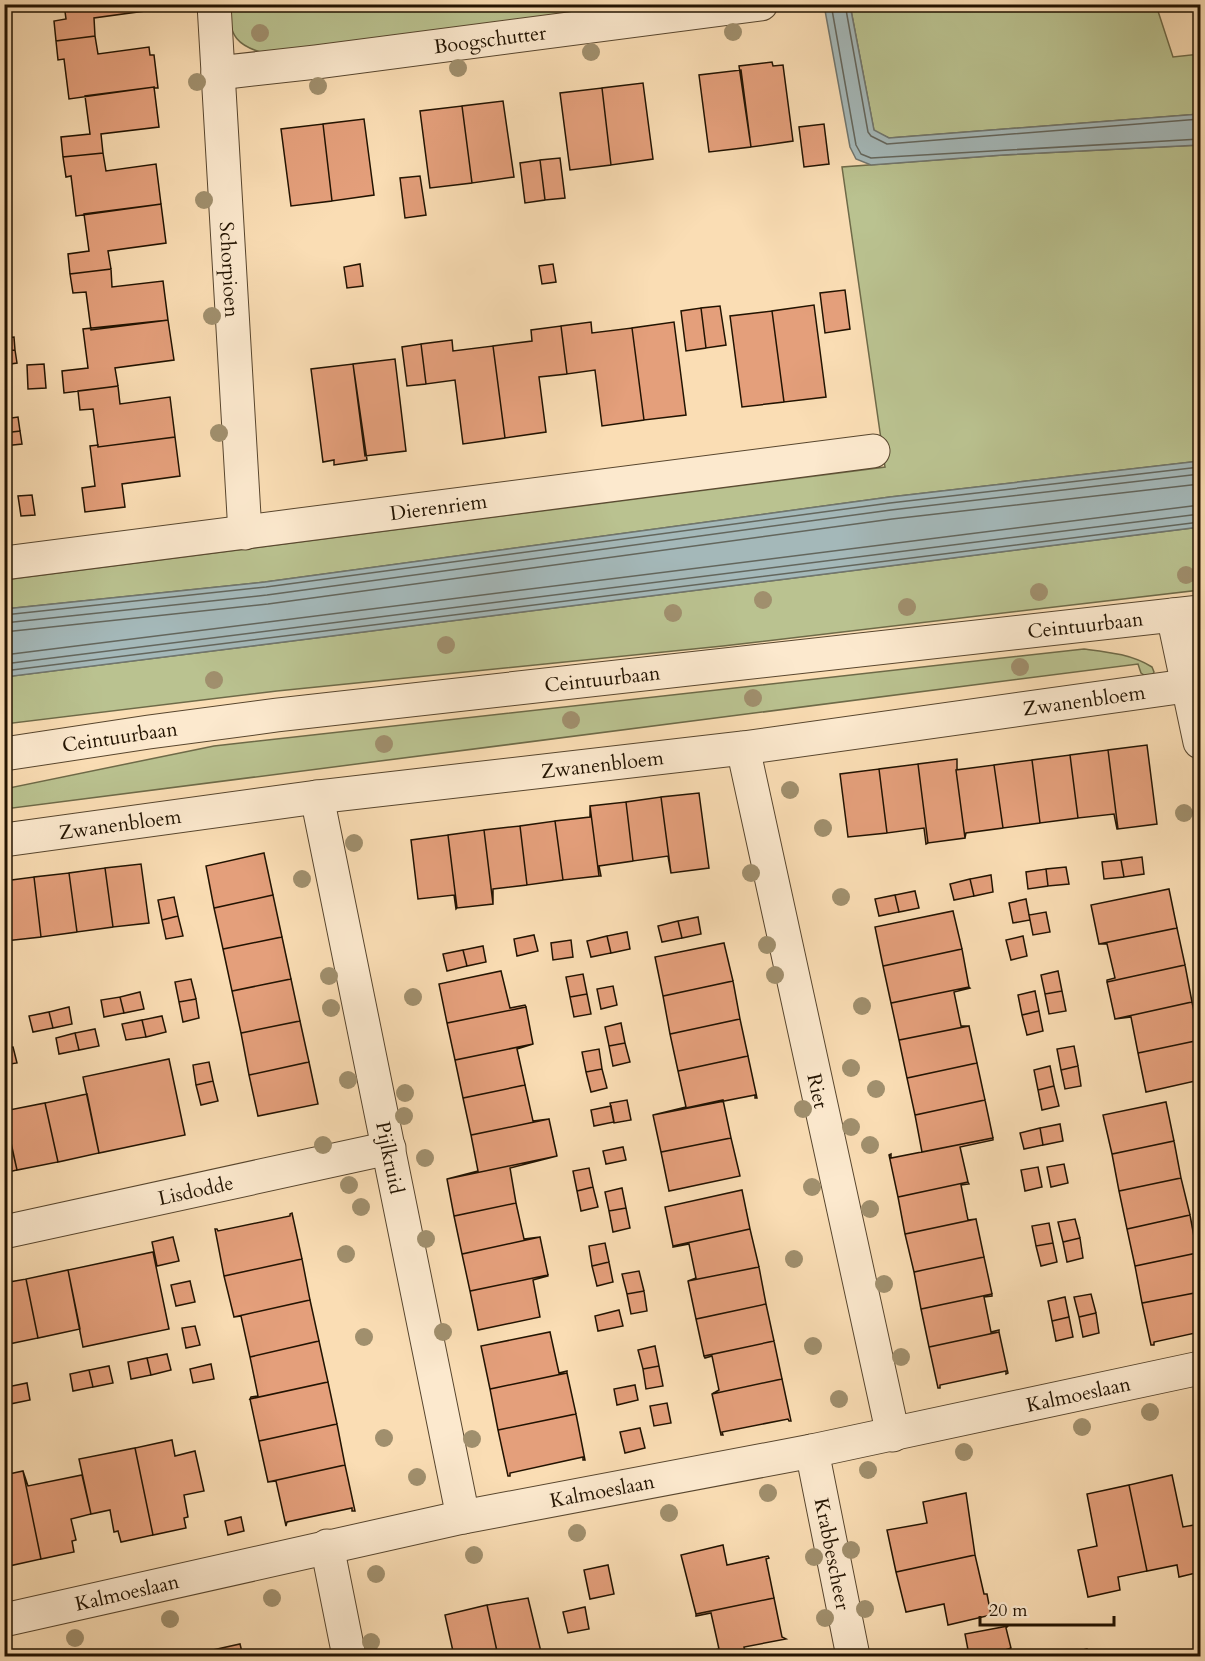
<svg xmlns="http://www.w3.org/2000/svg" width="1205" height="1661" viewBox="0 0 1205 1661" font-family="Cardo,serif">
<style>
.green{fill:#bac290;stroke:#6e6a48;stroke-width:1.5}
.water{fill:#a4b8b9;stroke:#70766f;stroke-width:1.5}
.lines{fill:none;stroke-linecap:round;stroke-linejoin:round}
.shore{stroke:#63665d;stroke-width:1.5}
.building{fill:#e49f7b;stroke:#221301;stroke-width:1.5}
.minor-casing{stroke:#58462e;stroke-width:35}
.tertiary-casing{stroke:#58462e;stroke-width:35}
.minor{stroke:#fce9ce;stroke-width:33}
.tertiary{stroke:#fce9ce;stroke-width:33}
.tree{fill:#a08f6d}
.labels{text-anchor:middle;stroke-width:5;stroke-linejoin:round;paint-order:stroke}
.street-label{font-size:20px;fill:#221301;stroke:#fce9ce}
</style>
<rect width="100%" height="100%" fill="#faddb4"/>
<filter id="stains"><feTurbulence type="fractalNoise" baseFrequency=".00333" numOctaves="4"/><feColorMatrix values="0 0 0 0 .2 0 0 0 0 .09 0 0 0 0 .02 0 0 0 .5 -.17"/></filter>
<radialGradient id="worn" r=".72"><stop offset=".6" stop-color="#630" stop-opacity="0"/><stop offset="1" stop-color="#630" stop-opacity=".3"/></radialGradient>
<!-- green -->
<path class="green" d="M228 5H661L268 54C237 47 229 36 228 5Z
M850 5H1156L1173 57 1200 54V114L889 138 874 131Z
M1200 145V461L890 497 265 582 5 609 4 580 885 467 842 167 1003 155Z
M1200 527V590L723 646 277 691 5 724 4 677Z
M1084 649C1108 652 1131 654 1152 667L1154 672 1152 676 1147 677 1141 673 1138 664 5 809 4 789 214 746Z"/>
<!-- water -->
<path class="water" d="M824 5H850L874 130 889 138 1200 114V145L1003 155 871 165 856 159 850 147Z
M1200 461V527L5 677V609L265 582 890 497Z"/>
<g class="lines">
<!-- shore -->
<path class="shore" d="M831 4 856 145 861 154 871 158 1200 139
M845 4 868 132 871 136 887 144 1200 119
M4 615 266 587 890 503 1200 467
M4 623 267 595 891 510 1200 474
M4 632 268 604 892 519 1200 484
M4 655 1200 505
M4 664 1200 514
M4 671 1200 522"/>
</g>
<!-- building -->
<path class="building" d="M64 4H151L152 10 94 18 95 36 56 41 54 21 66 19Z
M95 36 98 54 149 47 150 55H154L158 88H154V87L69 99 64 59 58 60 56 41Z
M772 62 773 66 783 65 793 141 751 147 739 66Z
M741 70 751 147 709 152 699 75Z
M643 83 653 159 611 165 602 88Z
M154 87 159 127 101 134 103 153 63 157 61 137 90 134 85 96Z
M602 88 611 165 570 170 560 93Z
M503 101 514 177 472 183 462 106Z
M462 106 472 183 430 188 420 111Z
M364 119 374 195 332 201 323 124Z
M323 124 332 201 291 206 281 129Z
M824 124 829 164 804 167 799 127Z
M103 153 106 171 156 164 161 204 76 216 71 176 66 177 63 157Z
M560 158 565 198 545 200 540 160Z
M540 160 545 200 525 203 520 163Z
M420 176 426 215 405 218 400 178Z
M161 204 166 243 108 251 111 269 70 274 68 254 89 251 84 214Z
M360 264 363 286 347 288 344 267Z
M553 264 556 282 542 284 539 266Z
M111 269 112 287 163 281 168 320 91 330 86 292 73 293 70 274Z
M845 290 850 329 825 333 820 293Z
M814 305 826 397 784 402 772 311Z
M720 306 726 345 706 348 701 308Z
M701 308 706 348 686 351 681 311Z
M772 311 784 402 742 407 730 316Z
M168 320 174 360 115 368 118 386 64 393 62 371 88 368 83 329Z
M591 322 592 333 632 328 644 420 602 426 595 370 567 374 561 326Z
M674 322 686 415 644 420 632 328Z
M561 326 567 374 539 377 546 432 505 438 493 346 532 341 531 330Z
M14 337 15 350 4 351V338Z
M452 340 453 351 493 346 505 438 463 444 455 380 426 384 421 344Z
M421 344 426 384 407 386 402 347Z
M15 350 17 363 4 365V351Z
M395 359 406 451 365 456 353 364Z
M44 364 46 388 28 389 27 365Z
M353 364 367 460 334 465V460L323 462 311 369Z
M118 386 120 404 170 397 175 437 98 447 93 409 80 410 78 391Z
M18 417 20 431 4 433V419Z
M20 431 22 444 4 446V433Z
M175 437 180 476 122 484 125 507 85 512 82 488 95 486 90 446 98 445V447Z
M32 495 35 515 21 516 18 496Z
M1147 745 1157 824 1118 829 1108 750Z
M1108 750 1118 829H1117L1114 814 1078 818 1070 755Z
M1070 755 1078 818 1040 823 1032 760Z
M957 759V770H956L965 838 928 843 918 764Z
M1032 760 1040 823 1003 828 994 765Z
M918 764 928 843 926 844 924 828 887 833 879 769Z
M994 765 1003 828 966 833 965 838 956 770Z
M879 769 887 833 848 837 840 774Z
M699 793 709 868 671 873 661 797Z
M661 797 671 873 668 856 633 861 626 802Z
M626 802 633 861 599 866 601 876H599L590 806Z
M590 806 599 876 563 880 555 821 590 817Z
M555 821 563 880 527 885 520 826Z
M520 826 527 885 493 889V904L484 830Z
M484 830 493 904 457 908 448 835Z
M448 835 457 908 456 909 454 895 418 899 411 840Z
M264 853 273 895 214 908 206 866Z
M1142 857 1144 874 1124 877 1121 860Z
M1121 860 1124 877 1104 879 1102 862Z
M141 864 149 923 113 927 105 868Z
M1066 867 1069 884 1048 886 1046 869Z
M105 868 113 927 77 932 69 873Z
M1046 869 1048 886 1028 889 1026 872Z
M69 873 77 932 41 937 34 877Z
M991 875 993 892 974 896 970 879Z
M34 877 41 937 5 941 4 881Z
M970 879 974 896 954 900 950 884Z
M1169 889 1177 928 1099 944 1091 905Z
M915 891 919 908 899 912 895 895Z
M273 895 282 937 223 949 214 908Z
M895 895 899 912 879 916 875 899Z
M174 897 178 916 162 920 158 900Z
M1026 899 1030 920 1013 923 1009 903Z
M953 911 962 949 883 966 875 927Z
M1046 912 1050 932 1033 935 1029 915Z
M178 916 183 936 166 939 162 920Z
M698 917 701 934 682 938 678 921Z
M678 921 682 938 662 942 658 926Z
M1177 928 1185 965 1107 982V980L1115 978 1107 944H1099Z
M627 932 630 949 611 953 607 936Z
M534 935 538 951 517 956 514 939Z
M607 936 611 953 591 957 587 941Z
M1023 936 1027 956 1011 960 1006 940Z
M282 937 291 979 232 991 223 949Z
M571 940 573 957 553 960 551 943Z
M724 943 733 981 663 996 655 957Z
M483 946 486 962 467 966 463 950Z
M962 949 969 987 891 1003 883 966Z
M463 950 467 966 447 971 443 954Z
M1185 965 1192 1002 1115 1019 1107 982Z
M501 971 510 1008 525 1005 526 1007 447 1023 439 984Z
M1058 971 1062 991 1045 994 1041 975Z
M583 974 587 994 570 997 566 977Z
M191 979 196 999 179 1002 175 982Z
M291 979 300 1021 241 1033 232 991Z
M733 981 740 1019 670 1034 663 996Z
M613 986 617 1005 601 1009 597 989Z
M969 987 970 988 954 992 961 1026H969L899 1040 891 1003Z
M1035 991 1039 1011 1022 1015 1018 995Z
M1062 991 1066 1011 1049 1014 1045 994Z
M140 992 144 1009 124 1013 120 997Z
M587 994 591 1014 574 1017 570 997Z
M120 997 124 1013 104 1017 101 1000Z
M196 999 199 1018 183 1022 179 1002Z
M1192 1002 1200 1040 1138 1053 1131 1017 1115 1019Z
M69 1007 72 1024 53 1028 49 1012Z
M526 1007 533 1044 455 1060 447 1023Z
M1039 1011 1043 1031 1027 1035 1022 1015Z
M49 1012 53 1028 33 1032 29 1016Z
M162 1016 166 1032 146 1037 142 1020Z
M740 1019 748 1056 678 1071 670 1034Z
M142 1020 146 1037 126 1040 122 1024Z
M300 1021 309 1062 249 1075 241 1033Z
M621 1023 625 1043 609 1046 605 1027Z
M969 1026 977 1063 907 1078 899 1040Z
M95 1029 99 1046 79 1050 75 1033Z
M75 1033 79 1050 59 1054 56 1038Z
M1200 1040V1080L1146 1092 1138 1053Z
M625 1043 630 1062 613 1066 609 1046Z
M533 1044 517 1049 525 1085 463 1098 455 1060Z
M1074 1046 1078 1066 1061 1070 1057 1049Z
M13 1047 17 1063 4 1065V1048Z
M599 1049 602 1069 586 1072 582 1052Z
M748 1056 757 1098H755V1095L653 1115 686 1107 678 1071Z
M169 1059 185 1135 99 1153 83 1077Z
M209 1062 213 1081 196 1085 193 1065Z
M309 1062 318 1104 258 1116 249 1075Z
M977 1063 985 1100 915 1115 907 1078Z
M1050 1066 1054 1086 1038 1090 1034 1070Z
M1078 1066 1081 1086 1065 1089 1061 1070Z
M602 1069 607 1088 591 1092 586 1072Z
M213 1081 218 1101 201 1105 196 1085Z
M525 1085 533 1121 549 1119 471 1135 463 1098Z
M1054 1086 1059 1106 1042 1110 1038 1090Z
M87 1094 99 1153 58 1162 45 1103Z
M627 1100 631 1120 614 1123 610 1103Z
M723 1100 731 1138 661 1152 653 1115Z
M985 1100 993 1138 922 1152 915 1115Z
M1166 1102 1174 1141 1112 1154 1103 1115Z
M45 1103 58 1162 17 1170 4 1111Z
M611 1106 614 1122 594 1126 591 1110Z
M4 1113 17 1170 4 1173Z
M549 1119 557 1156 447 1179 478 1171 471 1135Z
M1060 1124 1063 1141 1043 1145 1040 1128Z
M1040 1128 1043 1145 1024 1149 1020 1133Z
M731 1138 740 1176 669 1191 661 1152Z
M993 1138V1140L960 1147 968 1182 898 1197 889 1155 891 1154V1158Z
M1174 1141 1181 1178 1119 1191 1112 1154Z
M623 1147 626 1160 606 1164 603 1151Z
M557 1156 510 1168 516 1203 454 1216 447 1179Z
M1064 1164 1068 1183 1051 1187 1047 1167Z
M1038 1167 1042 1187 1025 1191 1021 1170Z
M589 1168 593 1187 577 1191 573 1171Z
M1181 1178 1190 1215 1127 1229 1119 1191Z
M968 1182 969 1184 961 1185 968 1220 976 1219 905 1234 898 1197Z
M593 1187 598 1207 581 1211 577 1191Z
M622 1188 626 1208 609 1211 605 1192Z
M742 1190 750 1229 673 1246 665 1207Z
M516 1203 524 1239 540 1237 462 1254 454 1216Z
M626 1208 630 1228 613 1232 609 1211Z
M292 1213 302 1259 224 1276 215 1229H217L218 1231 290 1216V1214Z
M1190 1215 1197 1253 1135 1266 1127 1229Z
M976 1219 984 1257 914 1272 905 1234Z
M1075 1219 1080 1238 1063 1242 1058 1222Z
M1049 1223 1053 1243 1036 1246 1032 1226Z
M750 1229 759 1267 688 1281 696 1278 689 1244 673 1247V1246Z
M173 1237 179 1261 157 1266 152 1242Z
M540 1237 548 1275 470 1291 462 1254Z
M1080 1238 1083 1258 1067 1262 1063 1242Z
M605 1243 609 1262 592 1266 589 1246Z
M1053 1243 1057 1262 1041 1266 1036 1246Z
M153 1252 169 1329 83 1347 68 1270Z
M1197 1253 1200 1269V1292L1142 1303 1135 1266Z
M984 1257 992 1294 921 1309 914 1272Z
M302 1259 310 1300 234 1317 224 1276Z
M609 1262 613 1282 597 1286 592 1266Z
M759 1267 766 1304 696 1319 688 1281Z
M68 1270 80 1329 38 1338 26 1279Z
M639 1271 644 1291 627 1294 622 1274Z
M548 1275V1276L533 1280 540 1317 478 1330 470 1291Z
M26 1279 38 1338 4 1345V1283Z
M190 1281 195 1302 176 1306 171 1285Z
M644 1291 647 1311 631 1314 627 1294Z
M1200 1292V1332L1154 1342V1345H1151L1142 1303Z
M992 1294V1296L984 1297 991 1332 999 1330V1332L929 1347 921 1309Z
M1091 1294 1096 1313 1079 1317 1074 1297Z
M1065 1297 1069 1317 1052 1321 1048 1301Z
M310 1300 319 1341 250 1357 241 1316 234 1317Z
M766 1304 774 1341 704 1356 696 1319Z
M619 1310 623 1326 598 1331 595 1316Z
M1096 1313 1099 1333 1083 1337 1079 1317Z
M1069 1317 1073 1337 1056 1341 1052 1321Z
M195 1326 200 1345 186 1348 182 1328Z
M550 1332 559 1373 567 1371V1373L490 1389 481 1346Z
M999 1332 1008 1373 1006 1374V1371L940 1385V1388H938L929 1347Z
M319 1341 328 1382 250 1399 251 1397 258 1396 250 1357Z
M774 1341 782 1379 712 1394 719 1390 712 1356 705 1358 704 1356Z
M655 1346 659 1366 643 1369 638 1350Z
M167 1354 171 1370 151 1375 147 1358Z
M147 1358 151 1375 131 1379 128 1362Z
M211 1364 214 1379 193 1383 190 1369Z
M109 1366 113 1383 93 1387 89 1370Z
M659 1366 663 1386 646 1389 643 1369Z
M89 1370 93 1387 73 1391 70 1374Z
M567 1373 576 1414 498 1430 490 1389Z
M782 1379 791 1421H789L788 1419 722 1432 723 1435H721L712 1394Z
M328 1382 337 1424 259 1441 250 1399Z
M27 1383 30 1400 10 1404 7 1387Z
M635 1385 638 1400 617 1405 614 1389Z
M667 1403 671 1423 654 1426 650 1406Z
M576 1414 585 1460H583V1457L510 1473V1476H508L498 1430Z
M337 1424 345 1465 268 1482 259 1441Z
M640 1428 645 1448 625 1453 620 1432Z
M172 1440 175 1456 195 1451 204 1491 184 1495 188 1517 184 1518 186 1528 153 1535 135 1448Z
M135 1448 153 1535 121 1542 118 1531 114 1532 110 1510 91 1514 79 1459Z
M345 1465 355 1511H352V1508L287 1522 286 1526 276 1481 268 1482Z
M23 1471 41 1559 9 1566 6 1555H4V1475Z
M23 1471 28 1486 82 1475 91 1514 71 1519 76 1540 72 1541 74 1552 41 1559Z
M1172 1475 1183 1527 1200 1524V1572L1179 1577 1177 1565 1147 1571 1129 1485Z
M1129 1485 1147 1571 1118 1577 1120 1590 1088 1597 1078 1550 1097 1546 1087 1494Z
M966 1493 975 1555 896 1572 887 1530 927 1523 923 1502Z
M241 1517 244 1531 228 1535 225 1521Z
M723 1545 727 1565 768 1556 769 1558 766 1559 774 1598 696 1614 681 1555Z
M975 1555 984 1594H987L991 1615 948 1625 944 1604 906 1612 896 1572Z
M608 1565 614 1594 590 1599 584 1570Z
M528 1598 542 1656H498L487 1605Z
M774 1598 782 1637 786 1639 744 1647 746 1656H702L701 1653 719 1649 711 1613 696 1616V1614Z
M487 1605 498 1656H454L445 1615Z
M585 1607 589 1629 568 1633 563 1612Z
M1008 1626 1006 1628 1011 1648 1002 1651 1003 1656H962L969 1655 965 1634Z
M240 1644 243 1656H200L199 1653Z
M1087 1649 1089 1656H1066V1654Z"/>
<g class="lines">
<defs>
<g id="minor">
<path id="s1" d="M214 4 245 533"/>
<path id="s2" d="M218 73 316 62 761 4"/>
<path id="s3" d="M4 563 873 451"/>
<path d="M1173 615 1200 742"/>
<path id="s4" d="M743 748 893 1435"/>
<path id="s5" d="M317 797 463 1517"/>
<path id="s6" d="M4 840 317 797 743 748 1200 684"/>
<path id="s7" d="M4 1232 389 1148"/>
<path id="s8" d="M812 1451 853 1656"/>
<path d="M327 1546 349 1656"/>
<path id="s9" d="M4 1620 463 1517 812 1451 1200 1368"/>
</g>
<g id="tertiary">
<path id="s10" d="M4 754 149 732 277 715 1200 612"/>
</g>
</defs>
<!-- minor casing -->
<use href="#minor" class="minor-casing"/>
<!-- tertiary casing -->
<use href="#tertiary" class="tertiary-casing"/>
<!-- minor -->
<use href="#minor" class="minor"/>
<!-- tertiary -->
<use href="#tertiary" class="tertiary"/>
</g>
<!-- trees -->
<g class="tree">
<circle cx="733" cy="32" r="9"/>
<circle cx="260" cy="33" r="9"/>
<circle cx="591" cy="52" r="9"/>
<circle cx="458" cy="68" r="9"/>
<circle cx="197" cy="82" r="9"/>
<circle cx="318" cy="86" r="9"/>
<circle cx="204" cy="200" r="9"/>
<circle cx="212" cy="316" r="9"/>
<circle cx="219" cy="433" r="9"/>
<circle cx="1186" cy="575" r="9"/>
<circle cx="1039" cy="592" r="9"/>
<circle cx="763" cy="600" r="9"/>
<circle cx="907" cy="607" r="9"/>
<circle cx="673" cy="613" r="9"/>
<circle cx="446" cy="645" r="9"/>
<circle cx="1020" cy="667" r="9"/>
<circle cx="214" cy="680" r="9"/>
<circle cx="753" cy="698" r="9"/>
<circle cx="571" cy="720" r="9"/>
<circle cx="384" cy="744" r="9"/>
<circle cx="790" cy="790" r="9"/>
<circle cx="1184" cy="813" r="9"/>
<circle cx="823" cy="828" r="9"/>
<circle cx="354" cy="843" r="9"/>
<circle cx="751" cy="873" r="9"/>
<circle cx="302" cy="879" r="9"/>
<circle cx="841" cy="897" r="9"/>
<circle cx="767" cy="945" r="9"/>
<circle cx="775" cy="975" r="9"/>
<circle cx="329" cy="976" r="9"/>
<circle cx="413" cy="997" r="9"/>
<circle cx="862" cy="1006" r="9"/>
<circle cx="331" cy="1008" r="9"/>
<circle cx="851" cy="1068" r="9"/>
<circle cx="348" cy="1080" r="9"/>
<circle cx="876" cy="1089" r="9"/>
<circle cx="405" cy="1093" r="9"/>
<circle cx="803" cy="1109" r="9"/>
<circle cx="404" cy="1116" r="9"/>
<circle cx="851" cy="1127" r="9"/>
<circle cx="323" cy="1145" r="9"/>
<circle cx="870" cy="1145" r="9"/>
<circle cx="425" cy="1158" r="9"/>
<circle cx="349" cy="1185" r="9"/>
<circle cx="812" cy="1187" r="9"/>
<circle cx="361" cy="1207" r="9"/>
<circle cx="870" cy="1209" r="9"/>
<circle cx="426" cy="1239" r="9"/>
<circle cx="346" cy="1254" r="9"/>
<circle cx="794" cy="1259" r="9"/>
<circle cx="884" cy="1284" r="9"/>
<circle cx="443" cy="1332" r="9"/>
<circle cx="364" cy="1337" r="9"/>
<circle cx="813" cy="1346" r="9"/>
<circle cx="901" cy="1357" r="9"/>
<circle cx="839" cy="1399" r="9"/>
<circle cx="1150" cy="1412" r="9"/>
<circle cx="1082" cy="1427" r="9"/>
<circle cx="384" cy="1438" r="9"/>
<circle cx="472" cy="1439" r="9"/>
<circle cx="964" cy="1452" r="9"/>
<circle cx="868" cy="1470" r="9"/>
<circle cx="417" cy="1477" r="9"/>
<circle cx="768" cy="1493" r="9"/>
<circle cx="669" cy="1513" r="9"/>
<circle cx="577" cy="1533" r="9"/>
<circle cx="851" cy="1550" r="9"/>
<circle cx="474" cy="1555" r="9"/>
<circle cx="814" cy="1557" r="9"/>
<circle cx="376" cy="1574" r="9"/>
<circle cx="272" cy="1598" r="9"/>
<circle cx="865" cy="1609" r="9"/>
<circle cx="825" cy="1618" r="9"/>
<circle cx="170" cy="1619" r="9"/>
<circle cx="75" cy="1638" r="9"/>
<circle cx="371" cy="1642" r="9"/>
</g>
<g class="labels">
<!-- street labels -->
<g class="street-label">
<text dy="7" stroke="none"><textPath href="#s2" startOffset="274">Boogschutter</textPath></text>
<text dy="7" stroke="none"><textPath href="#s1" startOffset="266">Schorpioen</textPath></text>
<text dy="7" stroke="none"><textPath href="#s3" startOffset="438">Dierenriem</textPath></text>
<text dy="7" stroke="none"><textPath href="#s10" startOffset="1089">Ceintuurbaan</textPath></text>
<text dy="7" stroke="none"><textPath href="#s10" startOffset="603">Ceintuurbaan</textPath></text>
<text dy="7" stroke="none"><textPath href="#s6" startOffset="1089">Zwanenbloem</textPath></text>
<text dy="7" stroke="none"><textPath href="#s10" startOffset="117">Ceintuurbaan</textPath></text>
<text dy="7" stroke="none"><textPath href="#s6" startOffset="603">Zwanenbloem</textPath></text>
<text dy="7" stroke="none"><textPath href="#s6" startOffset="117">Zwanenbloem</textPath></text>
<text dy="7" stroke="none"><textPath href="#s4" startOffset="351">Riet</textPath></text>
<text dy="7" stroke="none"><textPath href="#s5" startOffset="368">Pijlkruid</textPath></text>
<text dy="7" stroke="none"><textPath href="#s7" startOffset="196">Lisdodde</textPath></text>
<text dy="7" stroke="none"><textPath href="#s9" startOffset="1098">Kalmoeslaan</textPath></text>
<text dy="7" stroke="none"><textPath href="#s9" startOffset="612">Kalmoeslaan</textPath></text>
<text dy="7" stroke="none"><textPath href="#s8" startOffset="105">Krabbescheer</textPath></text>
<text dy="7" stroke="none"><textPath href="#s9" startOffset="126">Kalmoeslaan</textPath></text>
</g>
</g>
<!-- margin -->
<rect width="1205" height="1661" fill="none" stroke="#faddb4" stroke-width="24"/>
<rect x="6" y="6" width="1193" height="1649" fill="none" stroke="#221301" stroke-width="3"/>
<rect x="12" y="12" width="1181" height="1637" fill="none" stroke="#221301" stroke-width="1.5"/>
<!-- scale -->
<path d="M980 1616v9h134v-9" fill="none" stroke="#221301" stroke-width="3"/>
<text x="989" y="1616" font-size="18" fill="#221301" stroke="#fce9ce" stroke-width="4.5" paint-order="stroke">20 m</text>
<rect width="100%" height="100%" filter="url(#stains)"/>
<rect width="100%" height="100%" fill="url(#worn)"/>
</svg>
